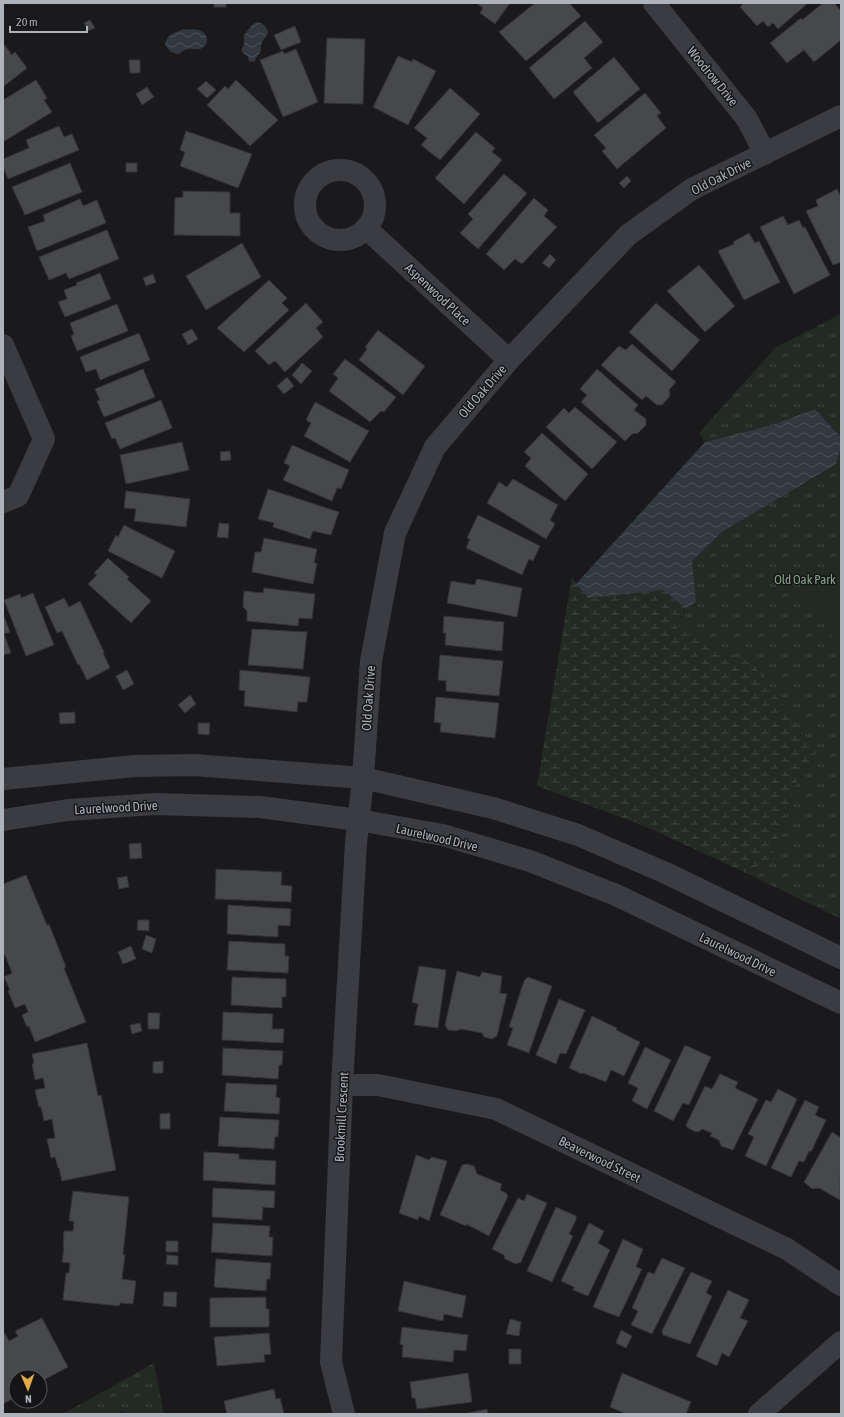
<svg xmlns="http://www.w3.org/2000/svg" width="844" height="1417" viewBox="0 0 844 1417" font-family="'Asap Condensed',sans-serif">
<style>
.grass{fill:url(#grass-tufts)}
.wetland{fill:url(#wetland-marsh)}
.pitch{fill:#222a23}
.water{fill:url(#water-waves)}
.building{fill:#47484c;stroke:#343438}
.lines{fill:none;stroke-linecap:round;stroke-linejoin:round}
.minor{stroke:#3b3c41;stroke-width:22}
.tertiary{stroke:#3b3c41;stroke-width:22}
.labels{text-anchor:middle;stroke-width:3;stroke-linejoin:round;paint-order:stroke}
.street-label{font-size:13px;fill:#aeb2bb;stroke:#151517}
.park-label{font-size:13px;fill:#86a487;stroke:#151517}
</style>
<defs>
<pattern id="grass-tufts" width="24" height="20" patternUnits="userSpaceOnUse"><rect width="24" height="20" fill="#222a23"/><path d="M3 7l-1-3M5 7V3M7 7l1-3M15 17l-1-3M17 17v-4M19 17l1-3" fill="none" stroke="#404641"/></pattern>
<pattern id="wetland-marsh" width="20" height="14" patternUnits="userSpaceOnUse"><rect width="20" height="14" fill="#222a23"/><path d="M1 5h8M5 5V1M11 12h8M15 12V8" fill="none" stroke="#404641"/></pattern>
<pattern id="water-waves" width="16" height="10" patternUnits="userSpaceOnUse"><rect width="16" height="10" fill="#31393f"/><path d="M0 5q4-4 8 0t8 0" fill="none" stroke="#4c5359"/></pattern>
</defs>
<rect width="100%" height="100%" fill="#1a1a1c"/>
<!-- grass -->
<path class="grass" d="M841 314V437L815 409 772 425 705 442 699 433 776 347Z
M841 447V919L746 873 772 857 797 781 816 753 678 628 686 609 696 602 692 561 722 532 836 464Z
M154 1363 164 1414H124L123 1410 117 1414H63Z"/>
<!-- wetland -->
<path class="wetland" d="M572 576 576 584 588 598 664 589 686 609 678 628 753 664 816 753 797 781 772 857 746 873 642 825 537 786Z"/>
<!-- pitch -->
<path class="pitch" d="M841 560V651L802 589Z"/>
<!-- water -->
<path class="water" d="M257 22C264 24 266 26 268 32 265 41 260 40 261 51L256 58 255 61 252 62 249 61 248 57 242 52V49L244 44V35L253 24Z
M184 29C188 30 195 29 199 30 209 33 210 45 200 49 196 50 192 48 188 49 183 50 181 53 177 54L171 52 165 45C168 32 174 34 184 29Z
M815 409 841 437V447L836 464 722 532 692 561 696 602 686 609 664 590 588 598 576 584 705 442 772 425Z"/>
<!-- building -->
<path class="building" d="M214 3H226V7H214Z
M476 3H510L495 24 480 13 483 8Z
M535 3H569L581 16 526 61 499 32Z
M744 3H808L778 29 773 23 768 27 763 21 757 26 740 7Z
M823 3H834L841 11V40L814 62 804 50 787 63 770 43 801 18 802 20Z
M90 20 95 28 88 31 84 23Z
M585 21 603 42 584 58 592 68 554 99 529 68Z
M295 26 301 42 281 50 274 35Z
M327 38 365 39 363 104 324 103Z
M3 43 12 55 15 52 27 68 3 87Z
M296 49 318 102 283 117 260 60 283 51 284 54Z
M398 56 412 62 413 59 436 71 408 125 373 107Z
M614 57 640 89 598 123 573 92Z
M129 60H140V73H130Z
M36 80 47 98 44 100 52 112 3 142V100Z
M236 80 278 120 250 146 207 105 225 86 228 89Z
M206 81 216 90 207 98 197 89Z
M147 87 154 97 142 105 136 94Z
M450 88 480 114 440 160 421 145 427 138 414 128Z
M645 93 661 113 657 116 666 128 617 169 602 151 606 148 594 135Z
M59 126 64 137 72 134 79 150 8 179 3 167V159L29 148 26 140Z
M186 131 252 154 238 188 180 166 185 152 180 150Z
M476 132 495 148 492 152 502 160 464 204 435 178Z
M70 163 82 192 25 215 12 187Z
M126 163H137V172H126Z
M504 174 527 193 478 249 460 233 473 219 468 214Z
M627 176 631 181 624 188 619 183Z
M837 189 841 197V262L833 265 806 211 818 206 816 200Z
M183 191 230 192V213H240V236L174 235 175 198 183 197Z
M534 198 548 210 544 216 557 227 522 264 515 259 504 270 486 254Z
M80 199 83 206 97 200 106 223 37 251 28 227 45 221 43 215Z
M783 216 788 225 799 220 803 228 805 227 830 275 794 294 760 227Z
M107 230 119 259 69 279 66 273 49 280 39 257Z
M749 233 755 243 759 241 780 282 744 300 718 251 734 244 733 242Z
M242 243 261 277 206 310 186 276Z
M550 254 556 260 549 268 542 263Z
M699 265 735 306 705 332 667 291Z
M100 273 111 299 65 317 58 302 67 299 64 290 77 285 76 283Z
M153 274 156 282 146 286 143 278Z
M269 280 287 298 282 303 289 310 244 352 217 328Z
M306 303 323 322 316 328 323 337 285 372 275 361 269 365 255 351Z
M656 303 700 340 672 371 629 332Z
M117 304 128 331 77 351 71 336 74 334 70 323Z
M192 329 198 339 188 345 182 334Z
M378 330 425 366 403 395 359 360 367 349 365 347Z
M139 333 150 360 100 380 96 369 86 372 80 357Z
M632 344 676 382 669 390 670 396 662 405H657L646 396 642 400 601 365 619 346 626 350Z
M345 359 396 397 384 412 381 411 370 422 329 391 338 378 333 374Z
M302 363 312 371 301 384 292 375Z
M143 369 155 397 104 417 97 401 100 400 95 389Z
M597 369 638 405 634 410 646 419V425L638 433 632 434 625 441 581 402 587 395 580 389Z
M287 377 294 386 284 394 277 386Z
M161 400 172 428 120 449 115 438 112 439 105 423Z
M315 402 369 431 350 462 304 436 311 423 306 420Z
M575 407 617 442 592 469 546 427 564 408 569 413Z
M542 433 588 474 565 501 525 466 531 458 524 452Z
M182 442 189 470 126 484 120 455Z
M292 445 349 470 341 489 337 488 332 501 283 480 290 466 284 463Z
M230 451 231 460 221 461 220 452Z
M513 479 558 505 550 520 555 524 546 539 487 503 499 482 507 487Z
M268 489 339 512 331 535 313 531 310 539 273 527 274 523 258 519Z
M126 491 190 499 186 527 134 521 136 509 124 508Z
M478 515 540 546 533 561 529 559 522 575 466 548 470 539 467 538Z
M219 523 229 524 228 538 217 537Z
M124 525 175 551 162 578 108 551 116 535 118 537Z
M264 538 317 549 314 563H317L313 584 252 572 255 552H261Z
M108 558 129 577 127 579 151 601 131 623 88 584 97 575 94 573Z
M478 579 522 588 517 617 447 603 451 581 475 585 476 580Z
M264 588 315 594 312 619 299 618 298 626 247 621V611L243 607 244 591 263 593Z
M33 593 54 645 26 656 4 600 20 594 21 598Z
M64 598 69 607 80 601 104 652 103 653 110 668 87 680 79 664 78 665 62 631 57 633 45 607Z
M3 614 10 632 4 634 11 653 3 655Z
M444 616 504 622 502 651 445 645 446 633H443Z
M252 629 307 632 303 669 248 665Z
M440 655 503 661 499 696 446 691V681L438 680Z
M127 670 134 684 123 690 116 676Z
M240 670 310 677 307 702H298L297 712 244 706 245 691 239 690Z
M190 695 196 704 185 713 178 705Z
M436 697 499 703 495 738 440 732 441 723 434 722Z
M75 712V723L60 724 59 713Z
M198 723H210L209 735 198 734Z
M141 843 142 858 130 859 129 844Z
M216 869 282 872 281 885 292 886 291 902 215 899Z
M26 875 47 925 49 924 66 967 64 968 86 1022 35 1042 29 1026 27 1027 22 1015 28 1012 25 1004 15 1008 8 991 10 990 4 977 12 973 5 955 3 956V884Z
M127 876 129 887 119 889 117 878Z
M228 905 291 909 290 926 278 925V937L227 934Z
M138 920H149V931L137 930Z
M146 935 156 939 152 953 142 949Z
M229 941 285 944V956H289L288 973 227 970Z
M131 946 136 959 123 964 118 952Z
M419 966 446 970 438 1028 414 1025 418 1004 412 1002Z
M457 971 480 977 482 972 502 976 500 993 507 994 497 1036 492 1039 484 1037 482 1033 461 1029 456 1031 448 1030 445 1025Z
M232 977 286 979V997H282V1008L231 1005Z
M528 977 552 986 529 1053 507 1045 513 1028 509 1027 524 981Z
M559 999 585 1010 566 1054 560 1053 556 1064 536 1055Z
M223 1012 273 1014 272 1029H284L283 1043 222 1040Z
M148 1013H160L159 1029H148Z
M592 1016 617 1028 616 1030 640 1042 624 1076 611 1070 606 1082 583 1073 582 1074 569 1068Z
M140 1023 142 1031 132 1034 130 1025Z
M87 1043 98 1096 101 1095 116 1170 62 1181 59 1168H58L55 1157 51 1158 47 1139 55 1138 52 1119 44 1121 41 1107H39L35 1090 45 1088 43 1078 35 1080 32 1064 34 1063 32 1054Z
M685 1045 711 1057 689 1105 683 1103 673 1121 654 1111Z
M645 1047 671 1060 647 1109 632 1101 638 1088 628 1083Z
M223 1048 283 1051 282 1065H279L278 1079 222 1075Z
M163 1061V1073H153V1062Z
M720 1074 738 1082 735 1088 758 1099 733 1150 721 1146 719 1140 710 1136 712 1133 702 1129 700 1131 696 1132 688 1128 686 1125 705 1086 712 1089Z
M226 1083 277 1085 276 1097 280 1098 279 1114 224 1111Z
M778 1089 797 1099 766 1166 745 1156 754 1137 748 1134 766 1100 771 1102Z
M805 1100 819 1107 815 1115 826 1120 811 1152 809 1151 804 1162 799 1161 791 1177 771 1168Z
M170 1113V1129H160V1114Z
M220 1117 279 1120 278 1137H275L274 1149 218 1146Z
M832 1132 841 1138 840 1200 819 1188 812 1189 804 1182Z
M204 1152 239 1154V1159L276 1161 275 1185 203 1180Z
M416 1155 429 1160 432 1157 447 1161 429 1221 419 1216 418 1220 399 1213Z
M467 1164 474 1166 477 1174 502 1184 500 1190 506 1193 508 1196 489 1236 466 1224V1226L440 1215 462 1165Z
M213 1188 275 1191 274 1208 263 1207 262 1220 212 1217Z
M73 1191 129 1197 123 1255H125L122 1279 136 1281 133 1304 120 1303 119 1306 63 1300 66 1273H69L70 1263 62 1262 64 1248 63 1247 64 1231H73L74 1221H69Z
M527 1194 547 1203 521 1262 516 1264 505 1259 504 1255 492 1249 518 1198 524 1201Z
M556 1207 576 1216V1220L569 1234 573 1236 552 1282 527 1271Z
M213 1223 270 1226 269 1237H273L272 1256 211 1252Z
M589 1223 604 1231 598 1243 610 1250 588 1296 573 1290 574 1287 561 1281Z
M623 1239 643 1249 636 1267 642 1269 619 1317 593 1307Z
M166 1241H178V1252H166Z
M167 1255 178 1256V1265L166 1264Z
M662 1258 685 1268 652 1334 631 1325 638 1311 632 1308 648 1272 654 1274Z
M216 1259 271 1263 270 1279H267L266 1291 214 1287Z
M691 1272 712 1281 706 1293 712 1296 690 1344 663 1335 662 1331Z
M404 1281 466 1296 462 1318 444 1314 443 1321 398 1311Z
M728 1290 749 1300 740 1318 748 1321 729 1357 722 1353 717 1366 696 1356Z
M164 1292H177L176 1307 163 1306Z
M266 1297V1309H269V1327H210V1298Z
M42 1318 68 1367 40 1382V1377H16V1397L3 1404V1333L4 1332 9 1341 18 1336 15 1331Z
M510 1319 521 1322 519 1336 506 1334Z
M402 1327 468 1335 466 1351 454 1350 453 1362 402 1357 403 1345 400 1344Z
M621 1330 632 1336 626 1348 616 1343Z
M269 1333 271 1354 264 1355 265 1362 217 1366 214 1337Z
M509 1349H521V1364H509Z
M468 1373 472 1402 417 1409 415 1398H412L410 1382Z
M622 1373 691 1402 686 1414H626L610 1407Z
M274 1389 276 1399 280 1398 284 1414H227L224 1401Z
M487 1409 488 1414H464Z"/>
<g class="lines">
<!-- minor -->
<path class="minor" d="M654 3 747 119 765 154
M305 205a35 35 0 1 1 70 0a35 35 0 1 1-70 0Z
M367 229 509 360
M3 345 44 439 18 496 3 502
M342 1085H378L496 1109 787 1249 841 1285
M344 1414 331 1362 342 1085 356 843 363 778 371 661 395 533 435 447 509 360 628 235 692 189 841 116
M759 1414 841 1342"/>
<!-- tertiary -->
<path class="tertiary" d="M3 779 135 766 194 765 363 778 493 808 578 835 668 874 841 958
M3 820 68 810 155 804 260 807 358 820 443 835 530 861 616 895 841 1003"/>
</g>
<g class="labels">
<!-- street labels -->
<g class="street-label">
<text transform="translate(713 76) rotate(51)" y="5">Woodrow Drive</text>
<text transform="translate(721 176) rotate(-27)" y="5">Old Oak Drive</text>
<text transform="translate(438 294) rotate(43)" y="5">Aspenwood Place</text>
<text transform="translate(482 391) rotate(-49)" y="5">Old Oak Drive</text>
<text transform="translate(368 698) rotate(-86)" y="5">Old Oak Drive</text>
<text transform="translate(116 807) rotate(-3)" y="5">Laurelwood Drive</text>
<text transform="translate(437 837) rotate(13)" y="5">Laurelwood Drive</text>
<text transform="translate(738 954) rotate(26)" y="5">Laurelwood Drive</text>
<text transform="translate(341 1117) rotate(-87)" y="5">Brookmill Crescent</text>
<text transform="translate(600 1159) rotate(26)" y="5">Beaverwood Street</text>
</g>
<!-- park labels -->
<g class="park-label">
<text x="805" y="584">Old Oak Park</text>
</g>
</g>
<!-- border -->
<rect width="844" height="1417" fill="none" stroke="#aeb2bb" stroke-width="8"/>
<!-- north arrow -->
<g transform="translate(28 1389) rotate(178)"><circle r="19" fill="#151517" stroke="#525459"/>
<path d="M0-3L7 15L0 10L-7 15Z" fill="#e5aa49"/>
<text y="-6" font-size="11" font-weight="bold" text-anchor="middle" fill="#aeb2bb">N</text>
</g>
<!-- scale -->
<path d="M10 26v6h77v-6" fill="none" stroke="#aeb2bb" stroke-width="2"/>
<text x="16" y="26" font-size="12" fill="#aeb2bb" stroke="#151517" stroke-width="3" paint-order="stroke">20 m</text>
</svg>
